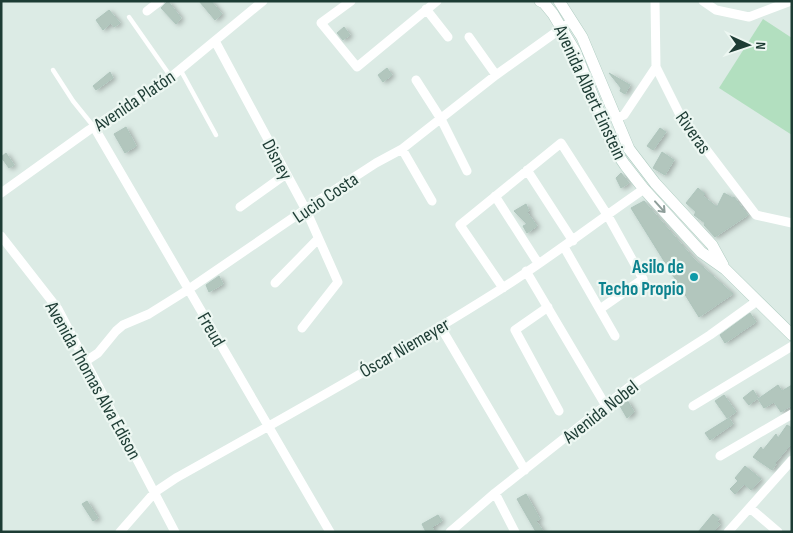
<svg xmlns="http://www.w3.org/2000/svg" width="793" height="533" viewBox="0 0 793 533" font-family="'Sofia Sans Condensed',sans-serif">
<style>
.green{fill:#b2dfbf}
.building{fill:#b2c6bd;stroke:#aec5bc;filter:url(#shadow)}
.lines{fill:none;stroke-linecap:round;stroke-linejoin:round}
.secondary-casing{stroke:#afccc1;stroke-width:12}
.lane{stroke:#fff;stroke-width:4.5}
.street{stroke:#fff;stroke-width:9}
.secondary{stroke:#fff;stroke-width:11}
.oneway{stroke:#8e9e9a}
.culture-dot{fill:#0f9aa8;stroke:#edf7f2;stroke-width:2}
.labels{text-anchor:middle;stroke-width:4.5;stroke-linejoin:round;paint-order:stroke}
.street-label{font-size:19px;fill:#1d3c34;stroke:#edf7f2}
.culture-label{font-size:19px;font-weight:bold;fill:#0d838f;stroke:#edf7f2;text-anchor:end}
</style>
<defs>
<filter id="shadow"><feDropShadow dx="3" dy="1.5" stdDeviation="2.5" flood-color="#0004"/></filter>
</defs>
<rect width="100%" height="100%" fill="#dcebe5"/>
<!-- green -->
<path class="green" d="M763 19 792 38V135L719 88Z"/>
<!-- building -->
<path class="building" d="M168 1 181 18 176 24 161 8Z
M199 1H211L222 14 215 20Z
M109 10 120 23 114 27 111 23 103 30 96 20Z
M344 27 350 35 343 40 337 33Z
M387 68 392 75 383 82 378 75Z
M110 72 113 78 96 90 93 86Z
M609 73 630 85 625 94 620 91 621 88Z
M126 127 136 146 125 153 114 134Z
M660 128 666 132 653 150 647 146Z
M662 152 674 160 665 175 653 168Z
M6 153 14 165 9 168 1 157Z
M621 173 629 183 621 188 616 178Z
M698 188 705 194 703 196 717 207 724 193 733 198 734 197 748 215 715 237 704 225 705 223 694 215 696 212 686 203Z
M644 201 694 259 733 294 699 317 631 208Z
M526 204 529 211 527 212 537 226 527 233 523 226 527 224 514 211Z
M219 276 223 284 209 292 206 285Z
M750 313 756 322 725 343 720 335Z
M778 385 782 391 792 385V405L781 412 774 402 764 408 758 399Z
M753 390 758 398 749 405 743 398Z
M724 395 736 412 727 418 715 401Z
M627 400 634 412 627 418 620 406Z
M729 418 733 424 710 440 705 433Z
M787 425 792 428V443L775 463 776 464 772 470 753 457 761 447 763 450 776 434 778 438Z
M745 466 761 479 751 490 744 484 735 494 730 489 738 481 735 478Z
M526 494 540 519 536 521 544 532H536L517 499Z
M87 501 98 518 93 521 82 504Z
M713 514 719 519 717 522 720 524 713 532H698Z
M438 515 442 521 432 527 435 532H426L422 524Z"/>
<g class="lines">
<defs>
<path id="secondary" d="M540 1 544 3 553 14 575 51 614 149 625 165 643 188 701 252 725 269 792 335
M559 1 582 37 629 149 655 183 712 245 723 265"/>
</defs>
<!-- secondary casing -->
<use href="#secondary" class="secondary-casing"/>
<!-- lane -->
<path class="lane" d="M129 17 171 77
M180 69 216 135
M53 70 73 101 94 127"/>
<!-- street -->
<path class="street" d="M351 1 321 23 357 67 437 1
M655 1 656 67 680 115 756 215 792 223
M703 1 716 10 749 17 791 1
M426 9 448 37
M147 11 160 1
M469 37 496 75
M215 41 306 210 338 282 302 328
M416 80 441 119 467 171
M616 118 624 115 656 67
M94 127 330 532
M402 149 432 201
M527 170 573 241
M1 193 89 130 171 77 263 1
M495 196 538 263
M240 207 286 174
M1 236 58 309 175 532
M564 247 615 336
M526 271 606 406
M275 283 318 239
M503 288 460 225 561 143 608 216 643 279 600 309
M548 307 515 330 559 411
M440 326 525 470
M86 361 98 353 116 331 123 325 149 314 189 289 316 202 376 163 402 149 496 75 566 25
M693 406 792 346
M720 456 792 414
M495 493 515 532
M750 508 778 532
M120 532 155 492 176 478C285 417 395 356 501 289 550 258 596 222 644 189
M450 532 495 493 629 387 710 335 757 301
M728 532 792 460"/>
<!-- secondary -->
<use href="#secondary" class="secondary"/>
</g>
<!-- one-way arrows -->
<defs><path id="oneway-shaft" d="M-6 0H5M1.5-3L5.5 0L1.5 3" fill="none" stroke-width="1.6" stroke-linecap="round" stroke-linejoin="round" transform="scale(1.25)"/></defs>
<use class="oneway" href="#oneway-shaft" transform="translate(660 207) rotate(48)"/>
<!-- markers -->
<circle class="culture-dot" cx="694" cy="277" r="5"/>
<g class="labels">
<!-- street labels -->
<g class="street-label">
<text transform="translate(591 92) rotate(65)" y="7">Avenida Albert Einstein</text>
<text transform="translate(134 100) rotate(-34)" y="7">Avenida Platón</text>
<text transform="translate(694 132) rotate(55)" y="7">Riveras</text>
<text transform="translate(278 159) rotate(62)" y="7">Disney</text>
<text transform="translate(325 197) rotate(-34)" y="7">Lucio Costa</text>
<text transform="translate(212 329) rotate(60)" y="7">Freud</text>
<text transform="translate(404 347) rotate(-30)" y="7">Óscar Niemeyer</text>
<text transform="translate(94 380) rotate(61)" y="7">Avenida Thomas Alva Edison</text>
<text transform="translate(600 411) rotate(-38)" y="7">Avenida Nobel</text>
</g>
<!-- culture labels -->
<g class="culture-label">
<text x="684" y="273">Asilo de<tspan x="684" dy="22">Techo Propio</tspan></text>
</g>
</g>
<!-- border -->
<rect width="793" height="533" fill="none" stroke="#1d3c34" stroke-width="5"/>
<!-- north arrow -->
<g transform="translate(748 45) rotate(93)" stroke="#edf7f2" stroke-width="4" paint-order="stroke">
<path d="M0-4L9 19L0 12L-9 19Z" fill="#1d3c34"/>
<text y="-8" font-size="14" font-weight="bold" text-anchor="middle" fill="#1d3c34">N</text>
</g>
</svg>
